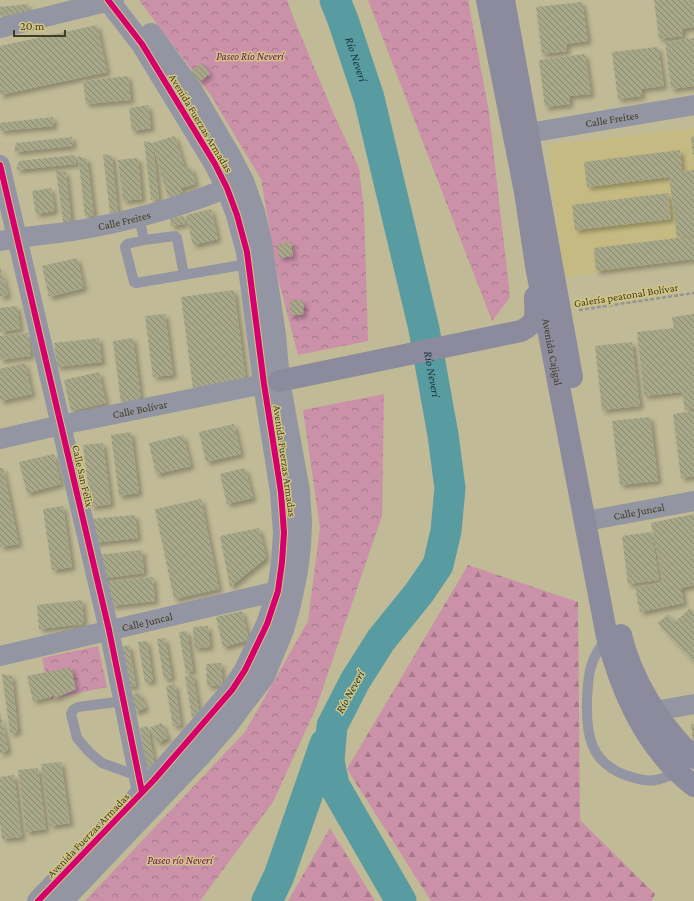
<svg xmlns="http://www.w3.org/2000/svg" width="694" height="901" viewBox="0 0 694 901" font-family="'Crimson Pro',serif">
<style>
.built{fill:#c5bb82}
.forest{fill:url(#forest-firs)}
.park{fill:url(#park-crowns)}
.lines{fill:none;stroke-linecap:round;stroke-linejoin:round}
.river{stroke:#589ca2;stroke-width:31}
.building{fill:url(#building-back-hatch);filter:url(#shadow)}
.path{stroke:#959493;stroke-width:2.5;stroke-dasharray:4 2;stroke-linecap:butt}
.service{stroke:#9495a3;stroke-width:10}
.minor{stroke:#9495a3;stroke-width:20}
.tertiary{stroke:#9495a3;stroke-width:22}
.secondary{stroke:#8b8b9d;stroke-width:22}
.cycleway-casing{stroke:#d2c685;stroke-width:8}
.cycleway{stroke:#d6006c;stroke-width:6}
.labels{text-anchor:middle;stroke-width:3;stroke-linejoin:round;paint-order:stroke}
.park-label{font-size:11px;font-style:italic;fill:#6e0e5b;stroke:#d2c685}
.street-label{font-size:11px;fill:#423d22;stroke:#d2c685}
.water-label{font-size:12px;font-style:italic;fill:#1a363f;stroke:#d2c685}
</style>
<defs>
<pattern id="forest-firs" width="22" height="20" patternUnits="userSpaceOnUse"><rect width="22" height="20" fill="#cb91a9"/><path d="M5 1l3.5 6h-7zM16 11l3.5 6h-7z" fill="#a67889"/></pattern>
<pattern id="park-crowns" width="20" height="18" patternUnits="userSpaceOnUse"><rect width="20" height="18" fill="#cb91a9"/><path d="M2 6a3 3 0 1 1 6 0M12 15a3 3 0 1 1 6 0" fill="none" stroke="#a67889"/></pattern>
<pattern id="building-back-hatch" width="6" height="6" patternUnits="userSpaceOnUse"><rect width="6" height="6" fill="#a7a78a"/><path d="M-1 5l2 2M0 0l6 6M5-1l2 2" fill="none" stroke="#8a8970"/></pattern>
<filter id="shadow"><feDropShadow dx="3.5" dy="3.5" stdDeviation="2" flood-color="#0004"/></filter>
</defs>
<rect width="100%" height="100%" fill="#c0ba96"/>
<!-- built -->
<path class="built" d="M694 128V259L563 277 548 145Z"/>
<!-- forest -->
<path class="forest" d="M468 565 578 602 580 820 655 894 652 901H431L347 769Z
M330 828 375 901H288Z"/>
<!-- park -->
<path class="park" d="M139 0H287L296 24 335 117 359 168 364 209 368 341 298 355 278 278 261 179 210 94Z
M368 0H468L489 112 510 297 492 321Z
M384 394 382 516 316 708 273 802 200 901H85L245 732 308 621 320 528 303 410Z
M98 646 107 687 51 699 42 658Z"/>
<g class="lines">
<!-- river -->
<g class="river">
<path id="s1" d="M335 0 343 20 369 98 424 329 443 435 450 488 446 531 438 565 419 593 381 640 355 681 332 726 329 761 334 785 401 901"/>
<path d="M267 901 279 876 325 744"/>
</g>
</g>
<!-- building -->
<path class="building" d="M654 0H694V27L682 29 683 36 659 39Z
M582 2 588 41 566 44 567 51 542 54 536 7Z
M28 4 29 13 0 16V7Z
M97 25 107 72 0 95V46Z
M694 38V86L671 89 665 42Z
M658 47 664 86 641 89 642 96 618 99 612 52Z
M585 54 591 94 569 96 570 104 545 107 539 60Z
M202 63 210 74 199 82 191 71Z
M128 76 131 100 86 104 83 81Z
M148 105 151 128 132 131 129 108Z
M53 117 54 126 0 131V123Z
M175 136 185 169 191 167 196 184 181 188 183 194 168 198 153 146 159 199 151 200 144 141 152 143Z
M694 136V154H693L691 137Z
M72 137 73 146 14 152 16 143Z
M680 150 682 171 694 170V235L677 237 669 177 587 187 584 162Z
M103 154 112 156 118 213H110Z
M75 155 76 164 16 170 19 161Z
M78 156 87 159 94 215 85 216Z
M138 158 142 199 123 201 118 160Z
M56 170 66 172 72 228 64 229Z
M51 188 55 211 36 214 32 191Z
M668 193 671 219 575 230 572 205Z
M211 209 218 239 193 245 186 215Z
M184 216 185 224 171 226 170 218Z
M694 236V259L596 271 594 248Z
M291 242 293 256 279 258 278 244Z
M77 258 84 288 49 297 42 266Z
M0 266 8 295 0 297Z
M234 290 246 381 193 388 181 297Z
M290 300 304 301 303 315H290Z
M17 306 20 329 0 332V308Z
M165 314 173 375 153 377 145 316Z
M694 314V408L685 410 682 392 644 396 637 332 674 328 672 317Z
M28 333 31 356 0 360V336Z
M99 338 102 362 57 367 54 343Z
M133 338 141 400 121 402 113 341Z
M632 342 640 406 602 410 595 346Z
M25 363 32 394 0 401V369Z
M99 372 106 403 71 411 64 380Z
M694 411V476L681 478 673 414Z
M650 417 658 481 620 485 612 421Z
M234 424 241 454 206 462 199 432Z
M131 432 139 493 119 496 111 435Z
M183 435 191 466 156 474 149 443Z
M103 443 111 504 91 507 83 445Z
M54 454 61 484 27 493 19 462Z
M0 468H3L19 544 0 547Z
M245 468 253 498 227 504 220 474Z
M201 499 219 589 174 599 155 509Z
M63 506 72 567 52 570 43 509Z
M694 514V585L681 588 684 603 640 612 635 588 663 582 651 523Z
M135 515 138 538 93 543 91 519Z
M259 528 266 558 230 587 220 536Z
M652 532 659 580 628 584 622 536Z
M142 550 144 573 99 579 97 555Z
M153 577 155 601 111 606 108 582Z
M82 600 84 624 39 629 37 605Z
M690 608 694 612V662L658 623 668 614 675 622Z
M242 611 249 640 223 647 216 617Z
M208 626 210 647 194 648 193 627Z
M187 631 193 671 186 673 179 632Z
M165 638 172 678 164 679 157 639Z
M147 641 153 681 145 682 138 642Z
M129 645 136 686 127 687 121 647Z
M221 663 223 685 207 686 206 664Z
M71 667 76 689 53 699 55 696 33 701 27 676Z
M2 674 12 676 18 732 10 733Z
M193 675 200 715 192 717 185 676Z
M175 684 181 725 173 726 166 686Z
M139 692 146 708 135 712 128 696Z
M0 712 8 750 0 754Z
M162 723 168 738 157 743 151 727Z
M691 724H694V743H693Z
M148 726 155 767 146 768 140 728Z
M61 762 70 823 50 826 41 764Z
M38 768 46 829 26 832 18 770Z
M14 775 22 837 2 839 0 823V777Z"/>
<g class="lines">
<!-- path -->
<path class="path" d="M579 310 694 293"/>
<!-- service -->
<path class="service" d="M139 217 144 240 127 244 125 247 134 282 136 283 248 264
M144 240 175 236 177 238 184 275
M607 638C590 659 588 673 587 700 586 734 590 762 625 775 634 778 646 782 655 780 663 779 671 775 679 773
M124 701 78 707 73 710 71 714 77 738 89 752 102 763 138 776"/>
<!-- minor -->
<g class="minor">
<path d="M0 28 114 0"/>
<path id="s2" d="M529 133 694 105"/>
<path d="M0 165 109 630 142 792"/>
<path id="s3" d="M0 241C30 235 60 234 90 228 143 218 193 203 242 182"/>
<path id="s4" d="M0 439 61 425 279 381"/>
<path id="s5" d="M585 522 597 519 694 501"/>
<path id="s6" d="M0 656 278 591 292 589"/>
<path d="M655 711 694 704"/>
</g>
<!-- tertiary -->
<path class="tertiary" d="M38 901 154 780 232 690 245 670 267 624 278 591 282 562 284 533 281 492 264 384 247 252 237 215 227 188 215 164 142 44 108 0
M62 901 200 756 227 725 264 676 283 630 290 605 297 571 300 546 301 523 299 491 279 381 275 335 261 242 254 212 243 181 230 156 192 91 151 34"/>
<!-- secondary -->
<g class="secondary">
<path id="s7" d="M487 0 525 192 536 266 607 637C622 693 646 749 694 786"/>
<path d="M504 0 572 377"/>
<path d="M279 381 521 331C539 322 535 315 535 297"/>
<path d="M621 635C632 681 660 725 694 758"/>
</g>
<defs>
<path id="cycleway" d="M0 165 109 630 142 792
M38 901 154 780 232 690 245 670 267 624 278 591 282 562 284 533 281 492 264 384 247 252 237 215 227 188 215 164 142 44 108 0"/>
</defs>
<!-- cycleway casing -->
<use href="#cycleway" class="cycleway-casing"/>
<!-- cycleway -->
<use href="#cycleway" class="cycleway"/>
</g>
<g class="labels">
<!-- park labels -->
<g class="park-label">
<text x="250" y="60">Paseo Río Neverí</text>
<text x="180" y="864">Paseo río Neverí</text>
</g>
<!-- street labels -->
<g class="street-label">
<text dy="4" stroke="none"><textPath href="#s2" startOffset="84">Calle Freites</textPath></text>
<text transform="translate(201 123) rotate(59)" y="4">Avenida Fuerzas Armadas</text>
<text dy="4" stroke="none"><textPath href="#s3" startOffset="126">Calle Freites</textPath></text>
<text transform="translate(626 295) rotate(-9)" y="4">Galería peatonal Bolívar</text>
<text dy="4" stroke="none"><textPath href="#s7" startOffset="358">Avenida Cajigal</textPath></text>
<text dy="4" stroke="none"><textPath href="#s4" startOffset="143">Calle Bolívar</textPath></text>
<text transform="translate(285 461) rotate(82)" y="4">Avenida Fuerzas Armadas</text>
<text transform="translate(83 476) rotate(77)" y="4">Calle San Félix</text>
<text dy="4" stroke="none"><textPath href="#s5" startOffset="55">Calle Juncal</textPath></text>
<text dy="4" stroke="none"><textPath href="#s6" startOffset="151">Calle Juncal</textPath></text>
<text transform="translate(88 835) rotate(-46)" y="4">Avenida Fuerzas Armadas</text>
</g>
<!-- water labels -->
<g class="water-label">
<text dy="4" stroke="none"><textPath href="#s1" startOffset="63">Río Neverí</textPath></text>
<text dy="4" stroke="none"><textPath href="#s1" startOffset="387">Río Neverí</textPath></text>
<text transform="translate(350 692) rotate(-61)" y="4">Río Neverí</text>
</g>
</g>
<!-- scale -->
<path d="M14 30v6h51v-6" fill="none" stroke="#423d22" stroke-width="2"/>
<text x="20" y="30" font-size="12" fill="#423d22" stroke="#d2c685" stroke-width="3" paint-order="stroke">20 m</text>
</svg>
